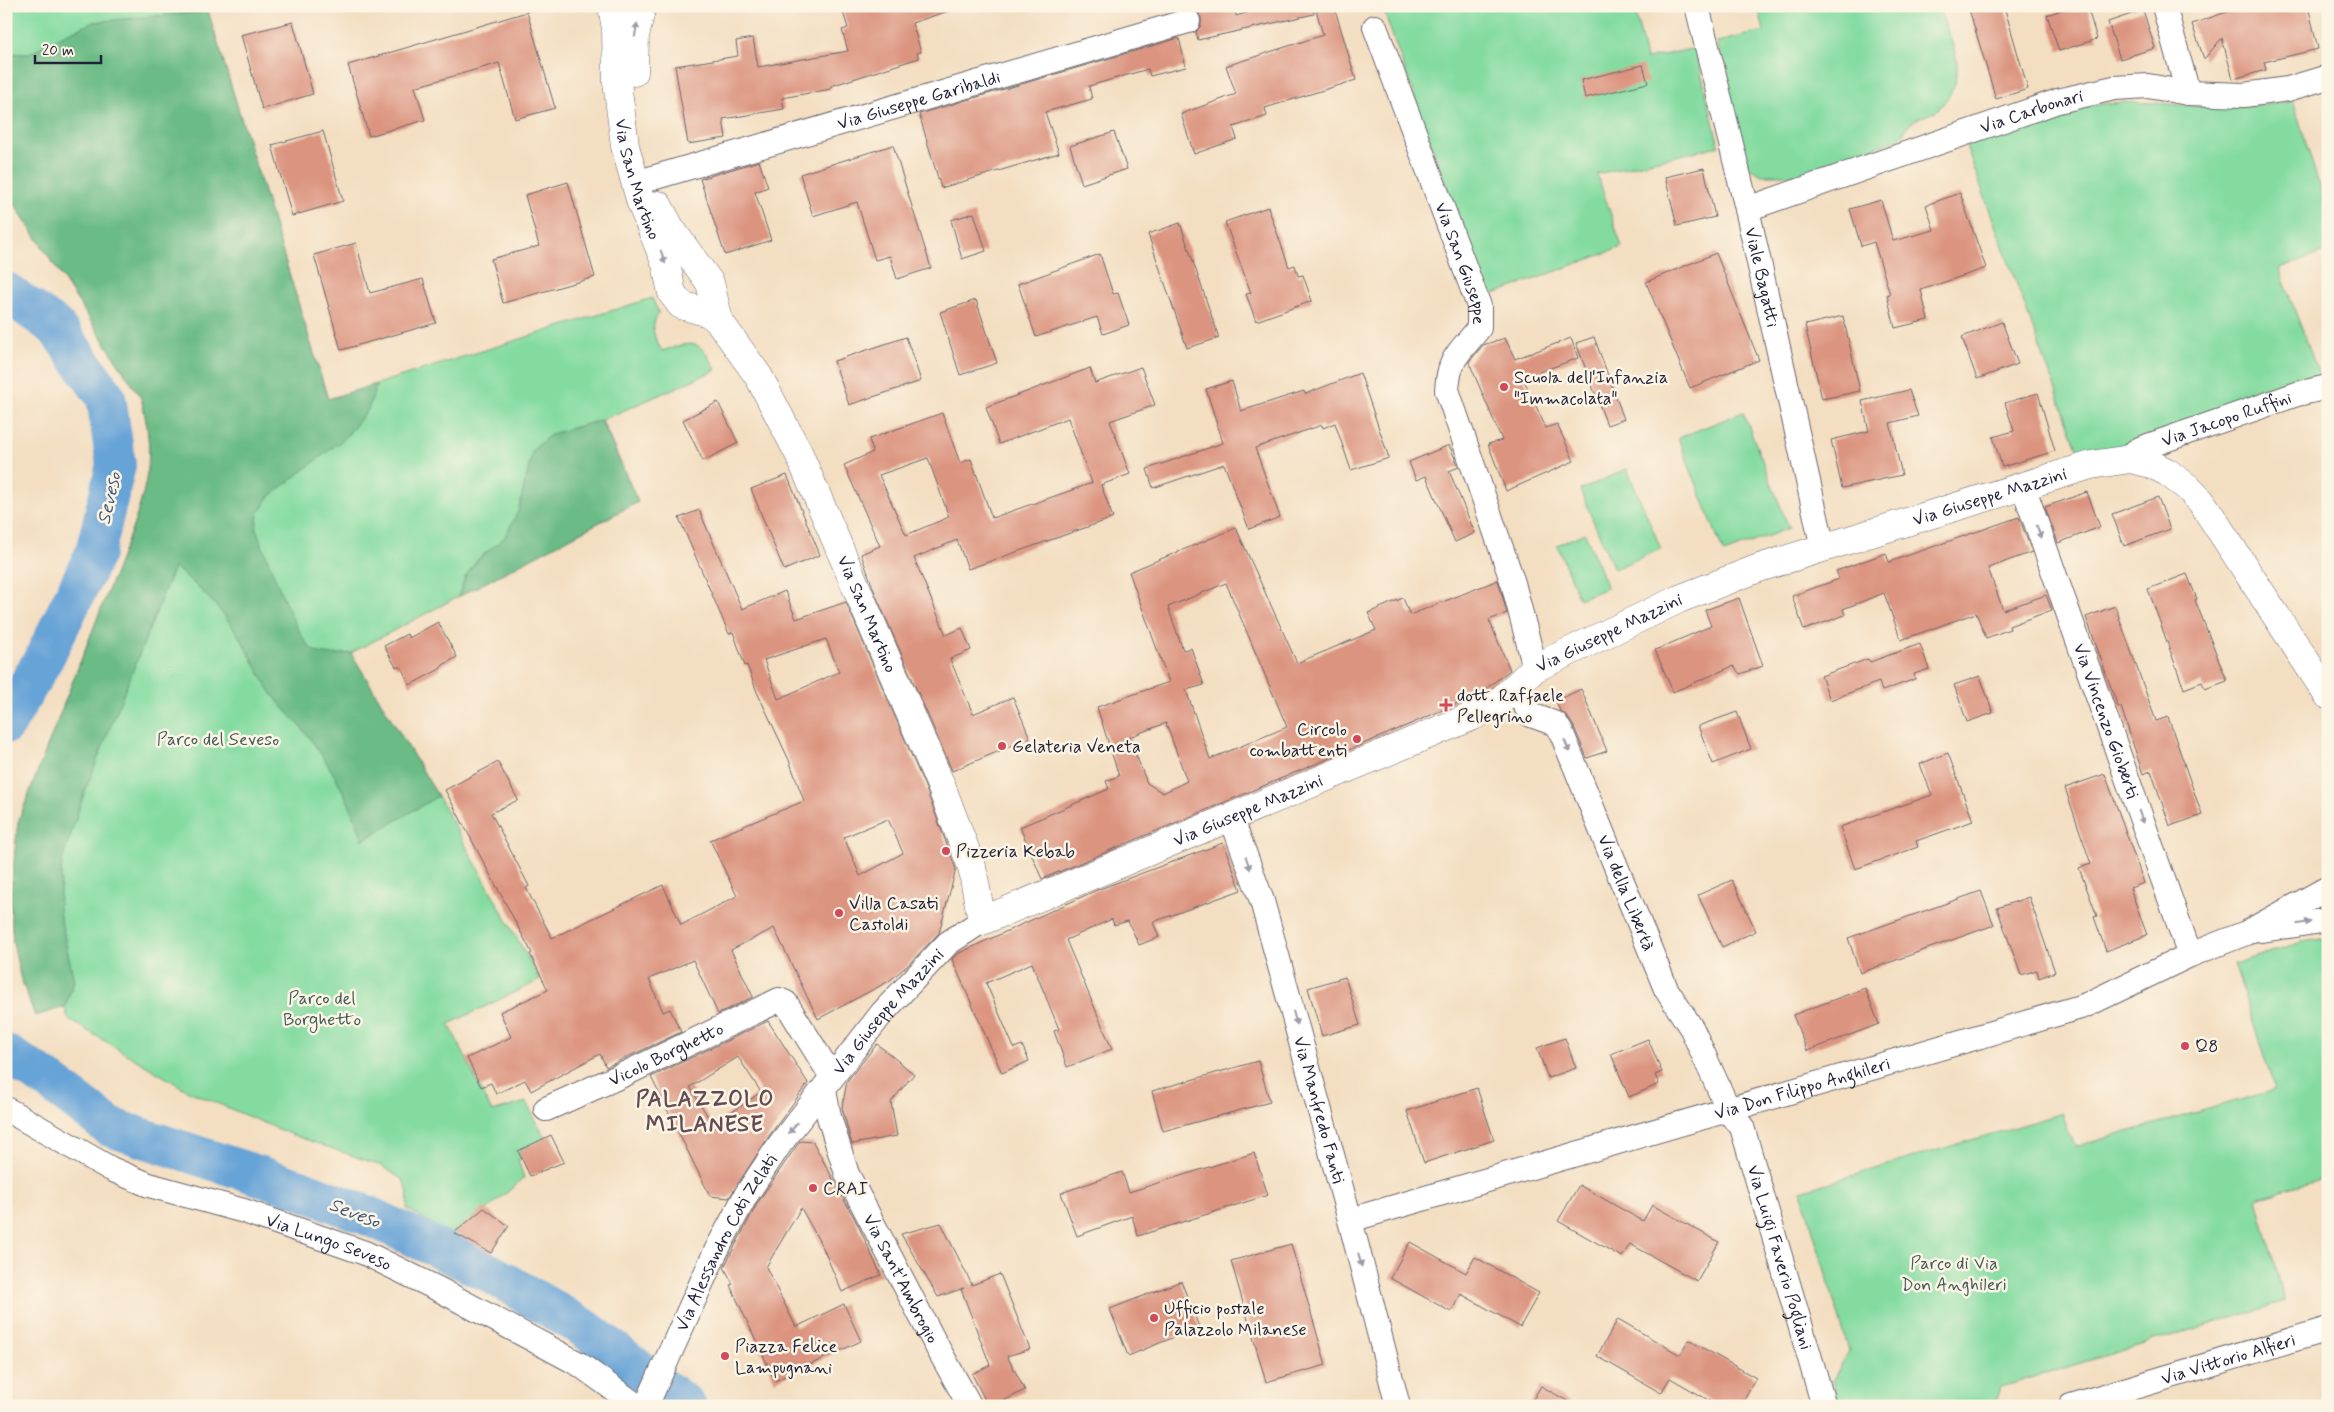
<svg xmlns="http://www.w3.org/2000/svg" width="2334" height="1412" viewBox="0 0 2334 1412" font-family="Mynerve,sans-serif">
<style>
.green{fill:#83dba0;stroke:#527e6e}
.forest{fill:#6abb86;stroke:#466e60}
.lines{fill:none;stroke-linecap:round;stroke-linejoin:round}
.river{stroke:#66a3d7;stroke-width:40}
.building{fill:#db9480;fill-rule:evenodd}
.minor-casing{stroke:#6b646a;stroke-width:26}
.tertiary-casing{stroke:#6b646a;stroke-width:29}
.minor{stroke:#fff;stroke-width:24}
.tertiary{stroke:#fff;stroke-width:28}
.oneway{fill:#9c9ca7}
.poi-dot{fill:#d1495b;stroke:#fcf5e5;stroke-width:2}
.labels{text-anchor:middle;stroke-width:5;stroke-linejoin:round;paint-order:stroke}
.street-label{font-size:18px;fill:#22223b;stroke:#fcf5e5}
.poi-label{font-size:18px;fill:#22223b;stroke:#fcf5e5;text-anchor:start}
.park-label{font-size:18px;fill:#3f5a59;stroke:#fcf5e5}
.water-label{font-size:19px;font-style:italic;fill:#3d5679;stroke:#fcf5e5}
.district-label{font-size:22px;font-weight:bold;letter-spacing:1px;fill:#634a53;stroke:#fcf5e5}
</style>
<rect width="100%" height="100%" fill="#fcf5e5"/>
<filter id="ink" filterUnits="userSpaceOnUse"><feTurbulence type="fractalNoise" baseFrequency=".02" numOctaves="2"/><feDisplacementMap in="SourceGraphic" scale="10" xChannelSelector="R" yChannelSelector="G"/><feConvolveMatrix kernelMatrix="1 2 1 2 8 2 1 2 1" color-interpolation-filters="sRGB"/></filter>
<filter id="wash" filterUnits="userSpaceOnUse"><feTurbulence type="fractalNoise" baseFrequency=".0096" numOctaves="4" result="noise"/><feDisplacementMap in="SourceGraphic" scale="20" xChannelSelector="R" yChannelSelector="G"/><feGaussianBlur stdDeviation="1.12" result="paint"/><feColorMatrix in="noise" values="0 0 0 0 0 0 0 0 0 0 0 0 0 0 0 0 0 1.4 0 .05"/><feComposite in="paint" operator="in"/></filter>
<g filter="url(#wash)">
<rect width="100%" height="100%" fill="#f3dec1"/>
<!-- green -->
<path class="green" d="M6 6H241L208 11 328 399 652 298 659 313C649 328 654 337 662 351 693 341 700 338 716 370L602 420 638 502 351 653 438 796 540 980 449 1024 492 1112 526 1102 548 1143 518 1160 524 1178 492 1205 458 1239 407 1209 408 1193 403 1180 382 1166 290 1134 188 1091 68 1019 65 1007 35 1016 20 976 13 941 10 902 18 822 134 524C151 473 154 450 141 398L6 191Z
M1382 6H1634L1646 59 1695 48 1719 146 1597 174 1622 247 1486 297Z
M1758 6H1938C1952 45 1973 75 1938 109 1930 117 1918 116 1911 123 1905 129 1903 136 1896 140L1798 175H1762L1747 167 1717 42 1764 31Z
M2293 101 2328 214V251L2279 268 2321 380 2135 442 2080 456 1966 146C2013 128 2060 108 2111 103 2148 100 2185 107 2221 107 2245 107 2270 105 2293 101Z
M1743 412 1789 528 1724 553 1678 438Z
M1627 469 1661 549 1614 569 1580 490Z
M1585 533 1607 588 1579 599 1557 545Z
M2328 938V1178L2257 1198 2284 1302 2001 1387 1994 1404 1990 1406H1839L1832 1381 1849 1351 1801 1191 2062 1113 2074 1147 2275 1090 2234 964 2302 942Z"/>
<!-- forest -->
<path class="forest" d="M208 11 328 399 377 384 368 410 345 438 269 497 258 514 256 529C266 554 295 636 313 650 323 657 340 654 351 653L438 796 363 840C349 797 329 762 301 727 292 716 281 707 273 695 259 675 250 653 237 633 219 607 199 586 174 567L85 791 62 861 59 911 74 981 65 1007 35 1016 20 976 13 941 10 902 18 822 134 524C150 474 154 449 141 398L6 191V53L29 54 53 40 93 22Z
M601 420 638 502 458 597 465 577 477 560 504 538 518 512 533 450 551 434Z"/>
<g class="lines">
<!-- river -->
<path class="river" d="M6 292 56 327 106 397 116 465 95 553 45 656 6 724
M6 1054 45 1078 110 1127 297 1188 369 1216 490 1273 584 1328 687 1406"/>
</g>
<g id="blocks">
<!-- building -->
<path class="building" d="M841 6H951V10L912 23 921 52 917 53 919 58 831 86V89L782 98 784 109 723 119 726 138 688 144 675 66 738 56 736 41 753 38 758 67 848 51 842 30 848 28Z
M1189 6H1234L1236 16 1267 6H1313L1314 14 1198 40 1196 32 1201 25V18L1197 11Z
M1315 6H1334L1356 80 1265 108 1267 116 1233 127 1237 139 1194 154 1181 114 1236 94 1226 66 1323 35Z
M1968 6H2004L2028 89 1996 99Z
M2073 6H2087L2097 39 2059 51 2047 15Z
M2244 6H2308L2318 49 2264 62 2266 70 2233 79 2222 38 2204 59 2192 24Z
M2143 10 2155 48 2120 59 2108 22Z
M527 12 555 108 515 119 499 63 415 87 425 120 369 136 348 65Z
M293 22 313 94 262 109 241 35Z
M1179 38 1186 67 1150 76 1148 69 1089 86 1092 99 1045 112 1059 153 941 188 919 114Z
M1643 65 1648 83 1585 98 1581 80Z
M323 131 343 201 292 216 272 145Z
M1114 132 1127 169 1082 184 1070 146Z
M893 145 931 268 897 279 890 256 875 260 857 202 813 216 800 174Z
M759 161 768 187 755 192 771 240 725 255 700 179Z
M1704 168 1715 217 1677 226 1665 177Z
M568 182 595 277 503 303 491 259 539 246 525 195Z
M1960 193 1986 268 1921 290 1928 320 1895 328 1887 295 1890 294 1874 242 1861 246 1850 209 1881 200 1893 241 1934 230 1926 205Z
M1268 207 1289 267 1295 265 1298 276 1303 275 1312 301 1256 321 1246 294 1251 293 1225 222Z
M974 213 986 251 962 259 951 220Z
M1180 223 1219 338 1187 348 1148 234Z
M356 243 370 293 423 279 436 323 341 350 314 255Z
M1716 253 1759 360 1690 388 1646 282Z
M1100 254 1113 294 1118 293 1129 325 1103 334 1097 317 1036 337 1018 284Z
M976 300 997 363 960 375 940 312Z
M1843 316 1860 391 1822 399 1805 325Z
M2002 322 2018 364 1977 379 1962 337Z
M906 337 921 381 849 405 834 361Z
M1594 337 1624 419 1607 425 1576 343Z
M1505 338 1515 359 1571 338 1578 358 1523 378 1546 428 1557 424 1574 461 1506 491 1488 444 1502 440 1469 362 1483 345Z
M1141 367 1155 405 1110 421 1130 474 1101 485 1113 518 968 569 957 540 914 558 946 635 962 628 971 650 950 659 973 714 1013 697 1030 738 952 771 875 593 861 554 880 546 844 465 873 452 869 439 942 413 960 463 971 459 992 518 1092 483 1068 418 999 444 986 407 1090 368 1095 383ZM928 458 949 517 906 535 879 475Z
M1360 373 1389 458 1351 470 1335 423 1323 428 1322 425 1255 448 1280 517 1249 529 1224 464 1153 488 1147 469 1223 443 1206 389 1232 381 1241 411 1304 391 1305 394Z
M1909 390 1918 416 1890 423 1902 475 1842 488 1831 440 1869 431 1862 401Z
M2038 393 2055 451 2002 467 1993 437 2014 431 2005 403Z
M718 402 738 443 703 461 683 420Z
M1449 445 1459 467 1449 471 1475 533 1455 542 1426 476 1416 480 1409 462Z
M787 475 820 555 784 570 751 489Z
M2087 492 2100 527 2058 543 2045 507Z
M2158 497 2170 529 2124 546 2112 514Z
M699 510 742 609 785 591 796 619 846 602 926 789 956 869 939 933 907 966 889 981 818 1019 774 928 731 950 753 997 718 1014 693 960 649 979 663 1012 670 1009 681 1032 606 1067 600 1054 531 1091 525 1080 496 1094 491 1083 481 1087 467 1058 511 1037 500 1012 548 990 530 954 532 953 445 790 498 762 518 800 491 813 529 886 526 888 552 938 663 885 681 925 737 896 710 840 804 801 789 760 757 692 747 665 745 666 733 632 729 634 679 518ZM826 639 839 672 778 699 764 660ZM888 819 903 853 860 876 844 837Z
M2019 517 2032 552 1988 568 2003 610 2046 595 2052 610 2009 626 2010 629 1986 638 1976 613 1901 640 1884 593 1843 609 1845 615 1804 630 1792 596 1839 579 1836 571 1886 553 1889 562Z
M1236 528 1297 663 1376 630 1368 613 1403 598 1410 615 1498 580 1507 613 1489 620 1510 670 1479 694 1413 723 1042 879 1020 827 1109 789 1106 781 1119 776 1097 707 1169 682 1129 572ZM1226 583 1287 727 1210 759 1186 690 1204 685 1191 648 1183 650 1168 607ZM1166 723 1187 781 1163 793 1147 783 1129 737Z
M2187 574 2197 599 2195 600 2227 681 2205 689 2202 682 2184 689 2148 589Z
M1739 598 1763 666 1740 674 1733 666 1673 692 1655 650 1711 626 1705 610Z
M2115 606 2156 721 2168 717 2202 815 2170 826 2151 771 2143 774 2121 707H2118L2086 617Z
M438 622 457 657 443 665 440 669 410 685 401 667H396L384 646 407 634 409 638Z
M1920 644 1929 669 1914 674 1915 679 1882 691 1879 682 1830 700 1821 676 1868 659 1870 662Z
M1980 676 1993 713 1967 722 1954 685Z
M1581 689 1607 751 1587 758 1574 727 1567 716 1560 711 1556 701Z
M1737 712 1751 749 1713 764 1698 726Z
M1948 753 1973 821 1916 841 1918 847 1855 869 1840 827 1932 795 1920 764Z
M2105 774 2144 883 2130 888 2147 935 2106 951 2094 917 2097 916 2079 868 2091 864 2065 788Z
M1223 843 1241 890 1153 922 1159 937 1139 945 1128 921 1114 925 1112 919 1066 940 1112 1049 1067 1067 1054 1031 1059 1029 1032 963 986 983 1014 1048 1022 1045 1029 1061 1002 1073 952 959 957 954 1097 890Z
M1732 880 1756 931 1722 947 1698 895Z
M1981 891 1994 925 1860 973 1848 938Z
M2029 897 2055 972 2039 978 2037 970 2021 975 1997 908Z
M1345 977 1360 1025 1322 1036 1308 988Z
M1865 988 1879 1024 1807 1051 1793 1015Z
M768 1021 808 1083 769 1136 729 1198 710 1196 651 1077ZM738 1057 761 1092 713 1125 690 1087Z
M1565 1038 1576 1068 1548 1078 1537 1048Z
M1648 1039 1662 1072 1655 1075 1659 1084 1629 1097 1611 1054Z
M877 1044 914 1074 891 1102 897 1136 852 1144 842 1108 847 1081Z
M1258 1061 1270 1102 1163 1131 1152 1091Z
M1477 1088 1494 1140 1424 1163 1407 1111Z
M551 1135 564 1162 530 1176 518 1151Z
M800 1141 813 1142 858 1225 881 1275 842 1292 823 1248 801 1208 766 1267 796 1327 844 1304 861 1341 775 1381 730 1285 733 1284 724 1267 758 1202Z
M1254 1153 1268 1195 1138 1236 1132 1216 1077 1236 1061 1193 1122 1172 1129 1192Z
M1579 1185 1643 1221 1652 1205 1719 1242 1697 1281 1630 1244 1622 1257 1558 1221Z
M484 1208 509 1226 491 1253 454 1233Z
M941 1223 972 1285 1000 1274 1030 1349 1007 1356 1025 1390 994 1406H988L972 1374 990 1365 961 1289 964 1288 938 1297 901 1234Z
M1410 1242 1466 1273 1475 1257 1539 1293 1520 1327 1461 1294 1451 1312 1390 1278Z
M1291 1244 1326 1365 1266 1382 1231 1261Z
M1181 1281 1199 1327 1128 1356 1110 1309Z
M1618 1319 1680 1355 1689 1340 1756 1378 1740 1406H1719L1670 1378 1661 1393 1597 1356Z
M1541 1386 1576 1406H1529Z"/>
</g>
</g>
<g filter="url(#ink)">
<use href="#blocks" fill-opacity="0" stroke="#6b646a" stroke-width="1"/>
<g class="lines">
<defs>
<g id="minor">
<path id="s1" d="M1697 6 1747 209 1823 548"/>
<path d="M2164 6 2188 93"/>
<path id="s2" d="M1375 27 1479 306V328C1460 353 1449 356 1447 390L1513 583 1535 668"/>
<path id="s3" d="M649 179 1188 21"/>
<path id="s4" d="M1747 209 2058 101 2114 88 2148 86 2188 93 2244 95 2288 89 2328 77"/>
<path id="s5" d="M2130 459 2136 451 2142 448 2297 394 2328 387"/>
<path id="s6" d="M2023 486 2190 955"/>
<path id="s7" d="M1515 688 1531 715 1556 724 1562 734 1666 989 1692 1029 1729 1111 1742 1127 1824 1406"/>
<path id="s8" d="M1231 817 1262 901 1350 1220 1398 1406"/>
<path d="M2262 930 2328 920"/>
<path id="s9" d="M824 1090 829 1117 847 1174 935 1343 970 1406"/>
<path id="s10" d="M6 1109 111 1169 149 1185 244 1211 365 1253 442 1291 579 1364 637 1406"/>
<path id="s11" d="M546 1109 627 1073 779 1000 786 1003 832 1077"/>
<path id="s12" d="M1350 1220 2084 1006 2190 955 2246 933 2328 888"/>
<path id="s13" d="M646 1406 715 1253 746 1195 780 1144 883 1012 948 943 982 921"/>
<path id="s14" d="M2071 1406 2328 1329"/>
</g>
<g id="tertiary">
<path id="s15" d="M612 6 616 29 617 82 625 146 641 203 666 264 672 293 681 305 709 313 719 321 759 377 799 454 940 783 972 867 982 921 1473 716 1498 703 1535 668 1679 599 1759 568 1823 548 2091 465 2130 459 2151 464 2167 472 2187 487 2201 501 2328 695"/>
<path d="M634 72 635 36 642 6"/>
<path d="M658 205 671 229 710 283 719 321"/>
</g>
</defs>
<!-- minor casing -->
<use href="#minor" class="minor-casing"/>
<!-- tertiary casing -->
<use href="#tertiary" class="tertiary-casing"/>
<!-- minor -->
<use href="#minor" class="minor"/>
<!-- tertiary -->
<use href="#tertiary" class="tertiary"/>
</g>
<!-- one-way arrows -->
<defs><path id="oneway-solid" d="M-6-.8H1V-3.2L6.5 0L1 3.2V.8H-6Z" transform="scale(1.25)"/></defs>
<g class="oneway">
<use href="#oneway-solid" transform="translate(636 30) rotate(-80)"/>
<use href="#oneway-solid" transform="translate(663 257) rotate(71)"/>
<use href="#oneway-solid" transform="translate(2039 532) rotate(70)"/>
<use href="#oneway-solid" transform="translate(1567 746) rotate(68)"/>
<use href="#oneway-solid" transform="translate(2141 817) rotate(70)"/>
<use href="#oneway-solid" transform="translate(1248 863) rotate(70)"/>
<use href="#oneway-solid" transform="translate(2304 923) rotate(-9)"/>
<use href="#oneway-solid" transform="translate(1295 1018) rotate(74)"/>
<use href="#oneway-solid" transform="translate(793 1128) rotate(129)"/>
<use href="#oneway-solid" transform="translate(1360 1260) rotate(76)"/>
</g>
</g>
<!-- markers -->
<g class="poi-dot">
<circle cx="1504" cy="387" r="5"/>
<path d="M1443.5 697.5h5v5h5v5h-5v5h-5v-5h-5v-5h5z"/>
<circle cx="1357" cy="739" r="5"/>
<circle cx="1002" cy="746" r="5"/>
<circle cx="946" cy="851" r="5"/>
<circle cx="839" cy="913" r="5"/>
<circle cx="2185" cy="1046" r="5"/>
<circle cx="813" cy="1188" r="5"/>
<circle cx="1154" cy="1318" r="5"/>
<circle cx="725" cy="1356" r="5"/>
</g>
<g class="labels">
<!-- street labels -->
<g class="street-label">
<text dy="6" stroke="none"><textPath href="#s3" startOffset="281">Via Giuseppe Garibaldi</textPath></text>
<text dy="6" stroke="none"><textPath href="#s4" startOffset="301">Via Carbonari</textPath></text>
<text dy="6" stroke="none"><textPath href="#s15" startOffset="176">Via San Martino</textPath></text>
<text dy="6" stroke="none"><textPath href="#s2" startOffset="252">Via San Giuseppe</textPath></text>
<text dy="6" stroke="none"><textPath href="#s1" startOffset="279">Viale Bagatti</textPath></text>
<text dy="6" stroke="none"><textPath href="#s5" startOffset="106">Via Jacopo Ruffini</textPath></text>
<text dy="6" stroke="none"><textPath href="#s15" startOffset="2109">Via Giuseppe Mazzini</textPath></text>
<text dy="6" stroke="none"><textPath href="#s15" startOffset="682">Via San Martino</textPath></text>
<text dy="6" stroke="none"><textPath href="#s15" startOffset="1704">Via Giuseppe Mazzini</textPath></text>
<text dy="6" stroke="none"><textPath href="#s6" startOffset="249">Via Vincenzo Gioberti</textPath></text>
<text dy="6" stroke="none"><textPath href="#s15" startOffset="1299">Via Giuseppe Mazzini</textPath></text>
<text dy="6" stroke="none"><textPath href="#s7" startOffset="241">Via della Libertà</textPath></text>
<text dy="6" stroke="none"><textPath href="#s13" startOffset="466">Via Giuseppe Mazzini</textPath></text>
<text dy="6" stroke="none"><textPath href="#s11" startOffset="132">Vicolo Borghetto</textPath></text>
<text dy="6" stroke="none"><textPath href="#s12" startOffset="471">Via Don Filippo Anghileri</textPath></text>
<text dy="6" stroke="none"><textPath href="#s8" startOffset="306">Via Manfredo Fanti</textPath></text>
<text dy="6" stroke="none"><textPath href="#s10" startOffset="351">Via Lungo Seveso</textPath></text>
<text dy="6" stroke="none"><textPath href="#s13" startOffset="182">Via Alessandro Coti Zelati</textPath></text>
<text dy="6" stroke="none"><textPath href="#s7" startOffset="639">Via Luigi Faverio Pogliani</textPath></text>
<text dy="6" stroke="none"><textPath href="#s9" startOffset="205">Via Sant'Ambrogio</textPath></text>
<text dy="6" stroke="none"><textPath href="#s14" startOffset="164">Via Vittorio Alfieri</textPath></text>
</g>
<!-- poi labels -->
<g class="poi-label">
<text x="1514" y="383">Scuola dell'Infanzia<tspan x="1514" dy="21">"Immacolata"</tspan></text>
<text x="1457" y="701">dott. Raffaele<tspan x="1457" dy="21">Pellegrino</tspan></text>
<text x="1347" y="735" text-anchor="end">Circolo<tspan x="1347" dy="21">combattenti</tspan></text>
<text x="1012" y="752">Gelateria Veneta</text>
<text x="956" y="857">Pizzeria Kebab</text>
<text x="849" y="909">Villa Casati<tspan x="849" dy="21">Castoldi</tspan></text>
<text x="2195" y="1052">Q8</text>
<text x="823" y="1194">CRAI</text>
<text x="1164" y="1314">Ufficio postale<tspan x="1164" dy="21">Palazzolo Milanese</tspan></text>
<text x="735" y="1352">Piazza Felice<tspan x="735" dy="21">Lampugnani</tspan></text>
</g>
<!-- park labels -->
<g class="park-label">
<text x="218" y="745">Parco del Seveso</text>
<text x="322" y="1004">Parco del<tspan x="322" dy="21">Borghetto</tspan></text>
<text x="1954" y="1269">Parco di Via<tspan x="1954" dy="21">Don Anghileri</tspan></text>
</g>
<!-- water labels -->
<g class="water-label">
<text transform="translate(108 498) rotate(-77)" y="7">Seveso</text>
<text transform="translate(355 1212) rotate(21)" y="7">Seveso</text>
</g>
<!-- district labels -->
<g class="district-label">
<text x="705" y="1106">PALAZZOLO<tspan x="705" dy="25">MILANESE</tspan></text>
</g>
</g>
<!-- margin -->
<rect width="2334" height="1412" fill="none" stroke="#fcf5e5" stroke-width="25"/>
<!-- scale -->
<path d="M35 55v8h66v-8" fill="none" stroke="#22223b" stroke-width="2.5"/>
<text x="42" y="55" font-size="15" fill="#22223b" stroke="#fcf5e5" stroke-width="4" paint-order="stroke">20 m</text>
</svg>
